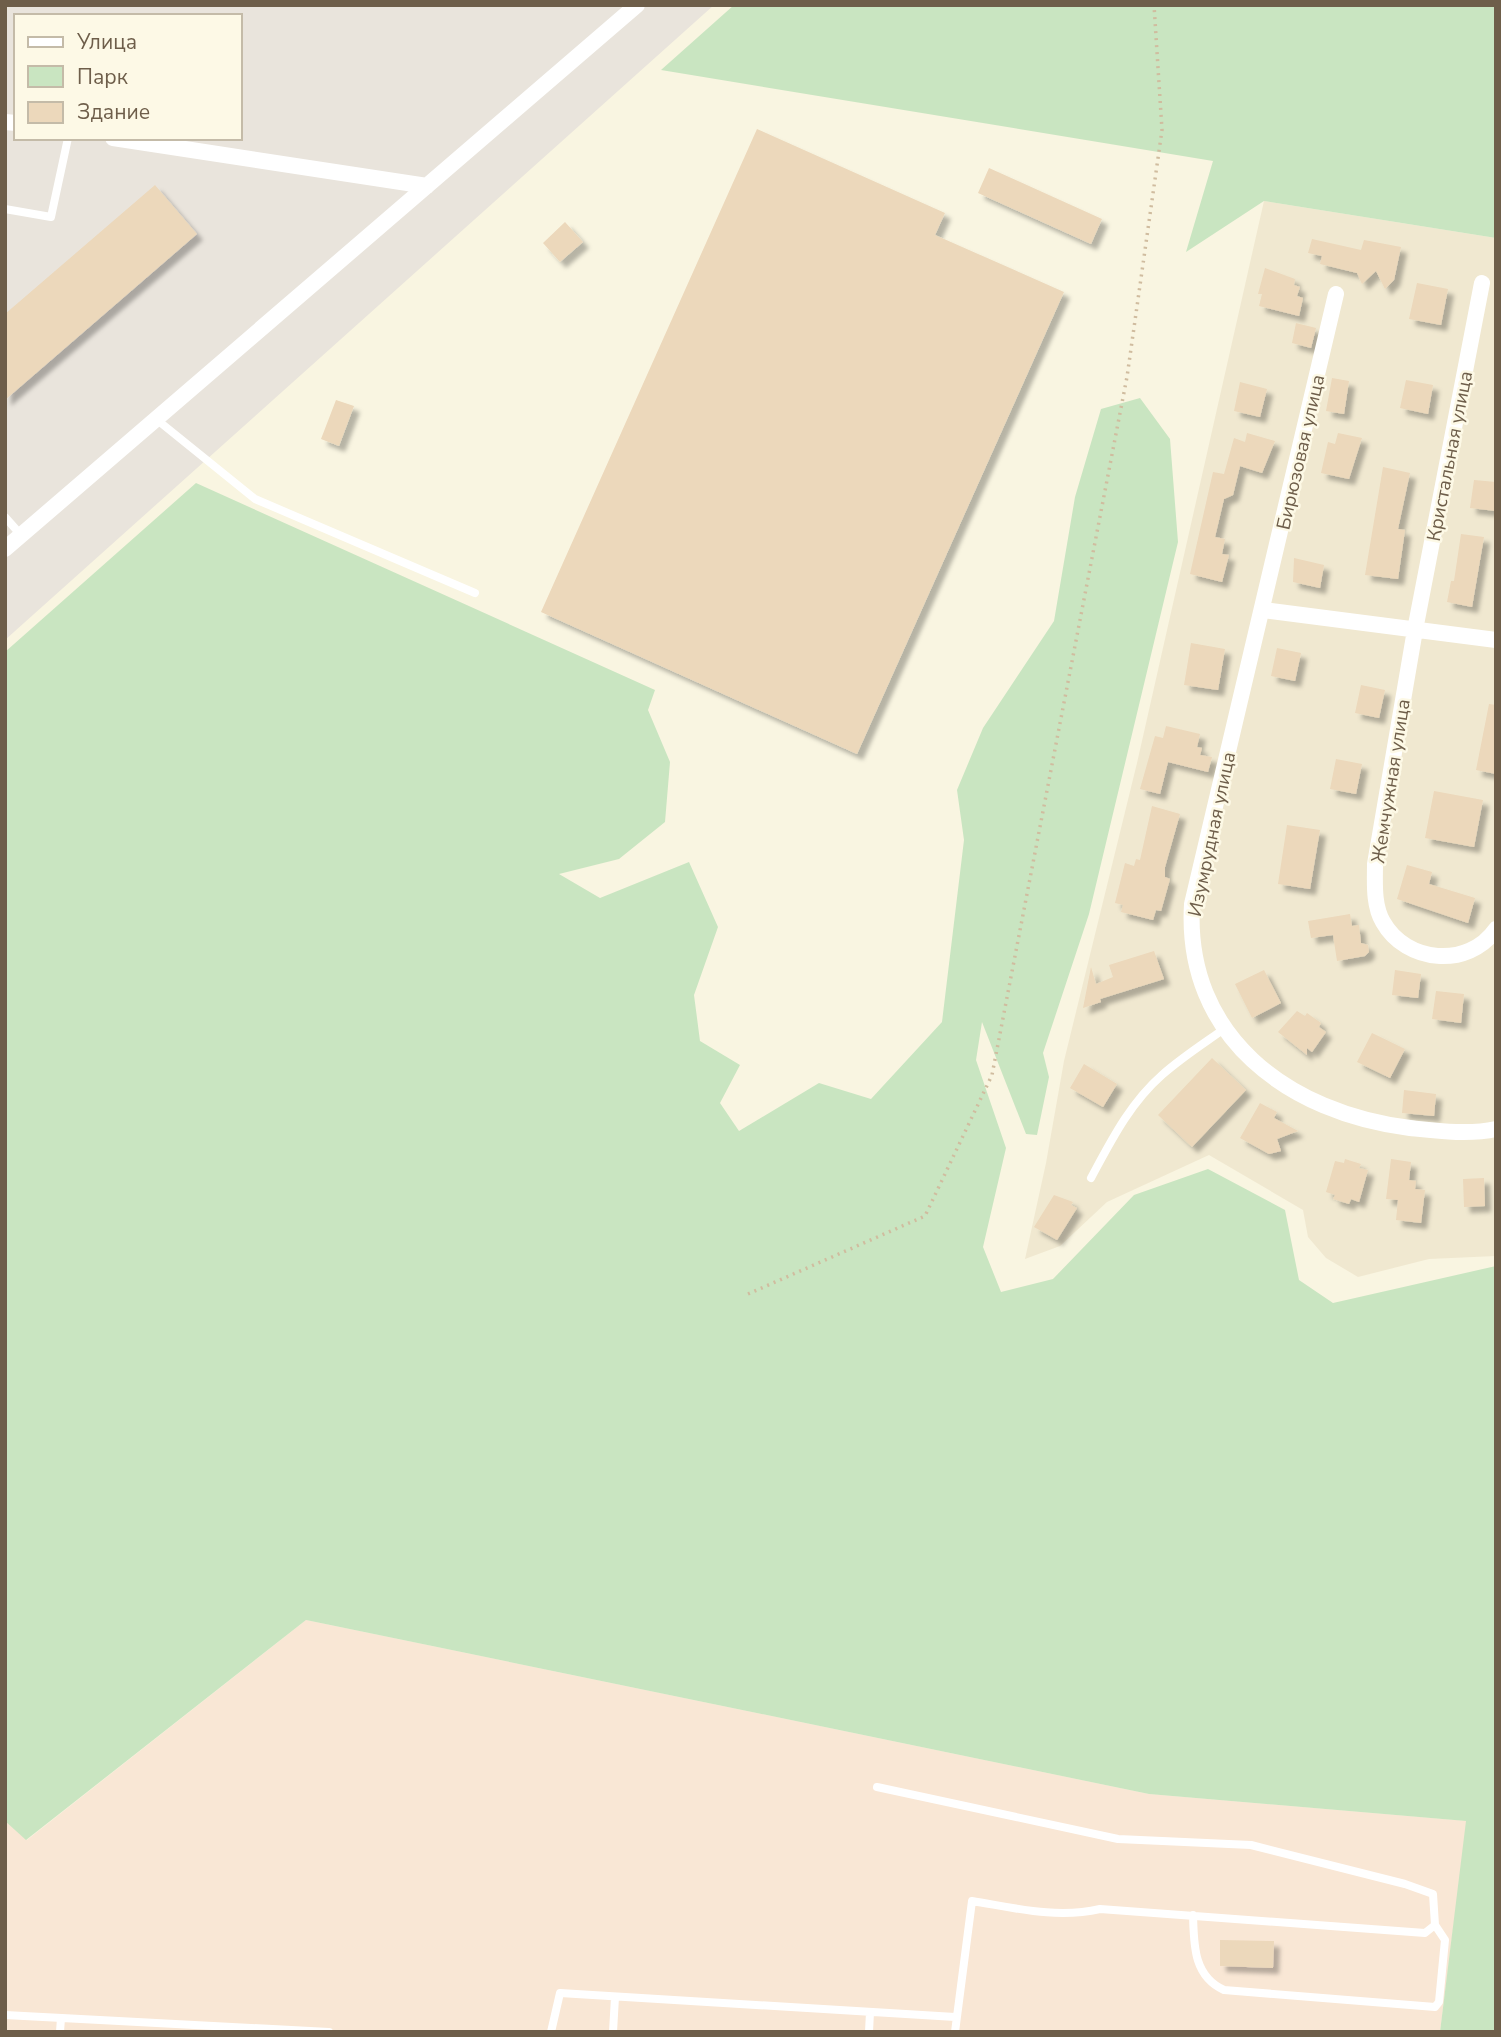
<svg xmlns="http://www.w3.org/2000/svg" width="1501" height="2037" viewBox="0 0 1501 2037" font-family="'Nunito Sans',sans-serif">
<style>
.residential{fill:#f0e8d0}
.commercial{fill:#f9e7d5}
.industrial{fill:#e9e4dc;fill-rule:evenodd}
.green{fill:#c9e5c1}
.building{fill:#ecd8bb;filter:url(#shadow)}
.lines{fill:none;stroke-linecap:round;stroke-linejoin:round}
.path{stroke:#d0bc9f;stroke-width:3.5;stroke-dasharray:2 5;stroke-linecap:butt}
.service{stroke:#fff;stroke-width:8}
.minor{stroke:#fff;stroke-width:16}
.labels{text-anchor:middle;stroke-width:5;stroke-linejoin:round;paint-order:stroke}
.street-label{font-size:19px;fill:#6e5e4a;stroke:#fdf9e6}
</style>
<defs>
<filter id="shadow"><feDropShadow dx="6" dy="6" stdDeviation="2" flood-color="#0004"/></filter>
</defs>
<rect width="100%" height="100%" fill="#f9f5e1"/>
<!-- residential -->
<path class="residential" d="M1264 201 1496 238V1256L1429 1259 1358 1277 1326 1258 1308 1237 1303 1210 1209 1155 1107 1202 1060 1246 1025 1259 1046 1163 1064 1061 1137 763Z"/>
<!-- commercial -->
<path class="commercial" d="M306 1620 1149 1794 1467 1821 1440 2032H5V1821L27 1840Z"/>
<!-- industrial -->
<path class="industrial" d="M5 5H714L5 640ZM16 16H240V138H16Z"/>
<!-- green -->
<path class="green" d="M734 5H1496V238L1264 201 1186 252 1213 161 661 70Z
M1140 398 1170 439 1178 542 1089 914 1043 1053 1049 1077 1037 1135 1026 1134 982 1022 976 1060 1006 1148 983 1247 1001 1292 1053 1279 1134 1195 1208 1169 1285 1210 1299 1280 1333 1303 1496 1266V2032H1440L1466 1821 1149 1794 306 1620 26 1840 5 1821V652L196 483 655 690 648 710 670 762 665 822 619 859 559 874 600 898 689 862 718 927 694 995 700 1041 740 1065 720 1103 739 1131 819 1083 871 1099 942 1022 964 840 957 790 983 728 1054 621 1075 497 1101 409Z"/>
<!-- building -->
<path class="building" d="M757 129 945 213 935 235 1064 292 857 754 541 612Z
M989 168 1102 219 1091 244 978 193Z
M155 185 197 234 5 400V314Z
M565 222 583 242 560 262 543 243Z
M1312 239 1361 250 1364 240 1401 247 1394 280 1385 289 1376 271 1362 284 1357 273 1320 264 1322 256 1308 253Z
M1265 268 1295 279 1294 285 1300 287 1297 296 1303 298 1299 316 1259 306 1262 294H1258Z
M1417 283 1448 289 1441 325 1409 319Z
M1296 323 1316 328 1311 348 1292 343Z
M1332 378 1349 381 1344 414 1326 411Z
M1406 380 1433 385 1428 414 1400 408Z
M1240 382 1267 389 1260 417 1234 411Z
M336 400 354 406 339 446 321 439Z
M1247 433 1275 441 1262 473 1240 466 1233 495 1224 499 1215 537 1225 539 1222 554 1229 555 1222 582 1190 574 1213 472 1224 474 1234 438 1245 442Z
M1338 433 1362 438 1349 479 1321 473 1328 442 1335 444Z
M1383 467 1410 473 1398 529 1405 530 1398 579 1365 575Z
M1474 480 1496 482V511L1470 508Z
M1461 534 1484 537 1472 607 1447 602 1451 581H1454Z
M1294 558 1324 565 1320 588 1293 582Z
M1191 643 1225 649 1218 690 1184 685Z
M1277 648 1301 653 1295 681 1271 676Z
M1361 685 1385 690 1379 718 1355 713Z
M1489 704 1496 705V774L1476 770Z
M1166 726 1200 734 1197 747 1202 748 1200 755 1212 757 1208 772 1168 762 1160 794 1140 789 1155 736 1163 738Z
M1336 759 1362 764 1356 794 1330 789Z
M1434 791 1483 800 1474 847 1425 838Z
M1152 806 1180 814 1165 867V877L1170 879 1161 911 1156 910 1153 920 1121 912 1123 905 1115 903 1125 863 1134 866 1136 859 1140 860Z
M1287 825 1320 830 1310 889 1278 884Z
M1407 865 1432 872 1429 884 1475 898 1468 923 1397 899Z
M1350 914 1352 926 1359 925 1361 943 1368 945 1369 952 1365 956 1337 961 1333 935 1311 938 1308 921Z
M1154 951 1164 979 1100 999 1101 1002 1083 1008 1091 967 1096 984 1113 977 1109 965Z
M1264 970 1281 1003 1252 1018 1235 984Z
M1395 970 1421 974 1418 998 1392 995Z
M1436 991 1464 994 1461 1023 1432 1019Z
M1297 1011 1305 1016 1307 1013 1321 1023 1319 1027 1326 1032 1312 1052 1307 1048V1055L1278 1032Z
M1372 1033 1405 1049 1390 1078 1357 1062Z
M1212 1058 1246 1090 1192 1147 1158 1115Z
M1084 1064 1117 1084 1103 1107 1070 1088Z
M1404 1090 1436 1094 1434 1116 1402 1113Z
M1260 1103 1277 1112 1274 1118 1298 1131 1277 1139 1281 1151 1269 1154 1240 1138Z
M1345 1159 1361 1164 1359 1168 1368 1170 1359 1202 1351 1199 1349 1204 1333 1199 1335 1195 1326 1192 1335 1161 1344 1163Z
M1391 1159 1411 1162 1409 1180 1416 1181 1415 1189 1425 1190 1421 1223 1396 1220 1398 1200 1386 1199Z
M1484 1178 1485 1206 1464 1207 1463 1179Z
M1054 1195 1073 1202 1071 1205 1077 1208 1057 1240 1034 1227Z
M1220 1940 1274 1941 1273 1968 1220 1966Z"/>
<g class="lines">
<!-- path -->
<path class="path" d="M748 1294 925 1216 992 1075 1127 377 1162 130 1154 5"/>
<!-- service -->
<path class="service" d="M5 209 51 217 68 138
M156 419 255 499 475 593
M5 517 21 535
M1091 1178C1111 1141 1130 1103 1162 1075 1181 1058 1203 1044 1224 1029
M877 1787 1118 1839 1251 1845 1405 1884 1433 1894 1435 1925 1425 1933 1100 1909C1057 1919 1015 1908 972 1901L955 2032
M1193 1915C1194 1944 1193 1976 1224 1990L1435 2007 1439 2002 1445 1940 1435 1925
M5 2015 329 2032
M60 2032 61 2018
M551 2032 560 1993 955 2017
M613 2032 615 1997
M869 2032 870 2012"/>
<!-- minor -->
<path class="minor" d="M5 122 16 123
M113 138 427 186
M1482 283 1415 630 1375 864C1375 882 1373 905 1383 922 1406 963 1468 969 1496 929
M1336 294 1192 904C1184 1037 1289 1113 1410 1128 1438 1131 1469 1135 1496 1129
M5 549 637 5
M1263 610 1496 640"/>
</g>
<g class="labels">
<!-- street labels -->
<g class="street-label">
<text transform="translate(1300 452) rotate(-77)" y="7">Бирюзовая улица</text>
<text transform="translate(1449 456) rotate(-79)" y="7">Кристальная улица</text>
<text transform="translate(1390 781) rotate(-81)" y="7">Жемчужная улица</text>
<text transform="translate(1211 834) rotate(-78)" y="7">Изумрудная улица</text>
</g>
</g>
<!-- border -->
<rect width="1501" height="2037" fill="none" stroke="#6e5e4a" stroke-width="14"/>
<!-- legend -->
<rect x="14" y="14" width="228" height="126" fill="#fdf9e6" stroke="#c4bba8" stroke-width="2"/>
<rect x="28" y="37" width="35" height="10" fill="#ffffff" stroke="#c4bba8" stroke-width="2"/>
<text x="77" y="49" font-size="21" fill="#6e5e4a">Улица</text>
<rect x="28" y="66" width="35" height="21" fill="#c9e5c1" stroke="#c4bba8" stroke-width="2"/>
<text x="77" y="84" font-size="21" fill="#6e5e4a">Парк</text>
<rect x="28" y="102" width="35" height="21" fill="#ecd8bb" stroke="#c4bba8" stroke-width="2"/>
<text x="77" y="119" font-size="21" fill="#6e5e4a">Здание</text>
</svg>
